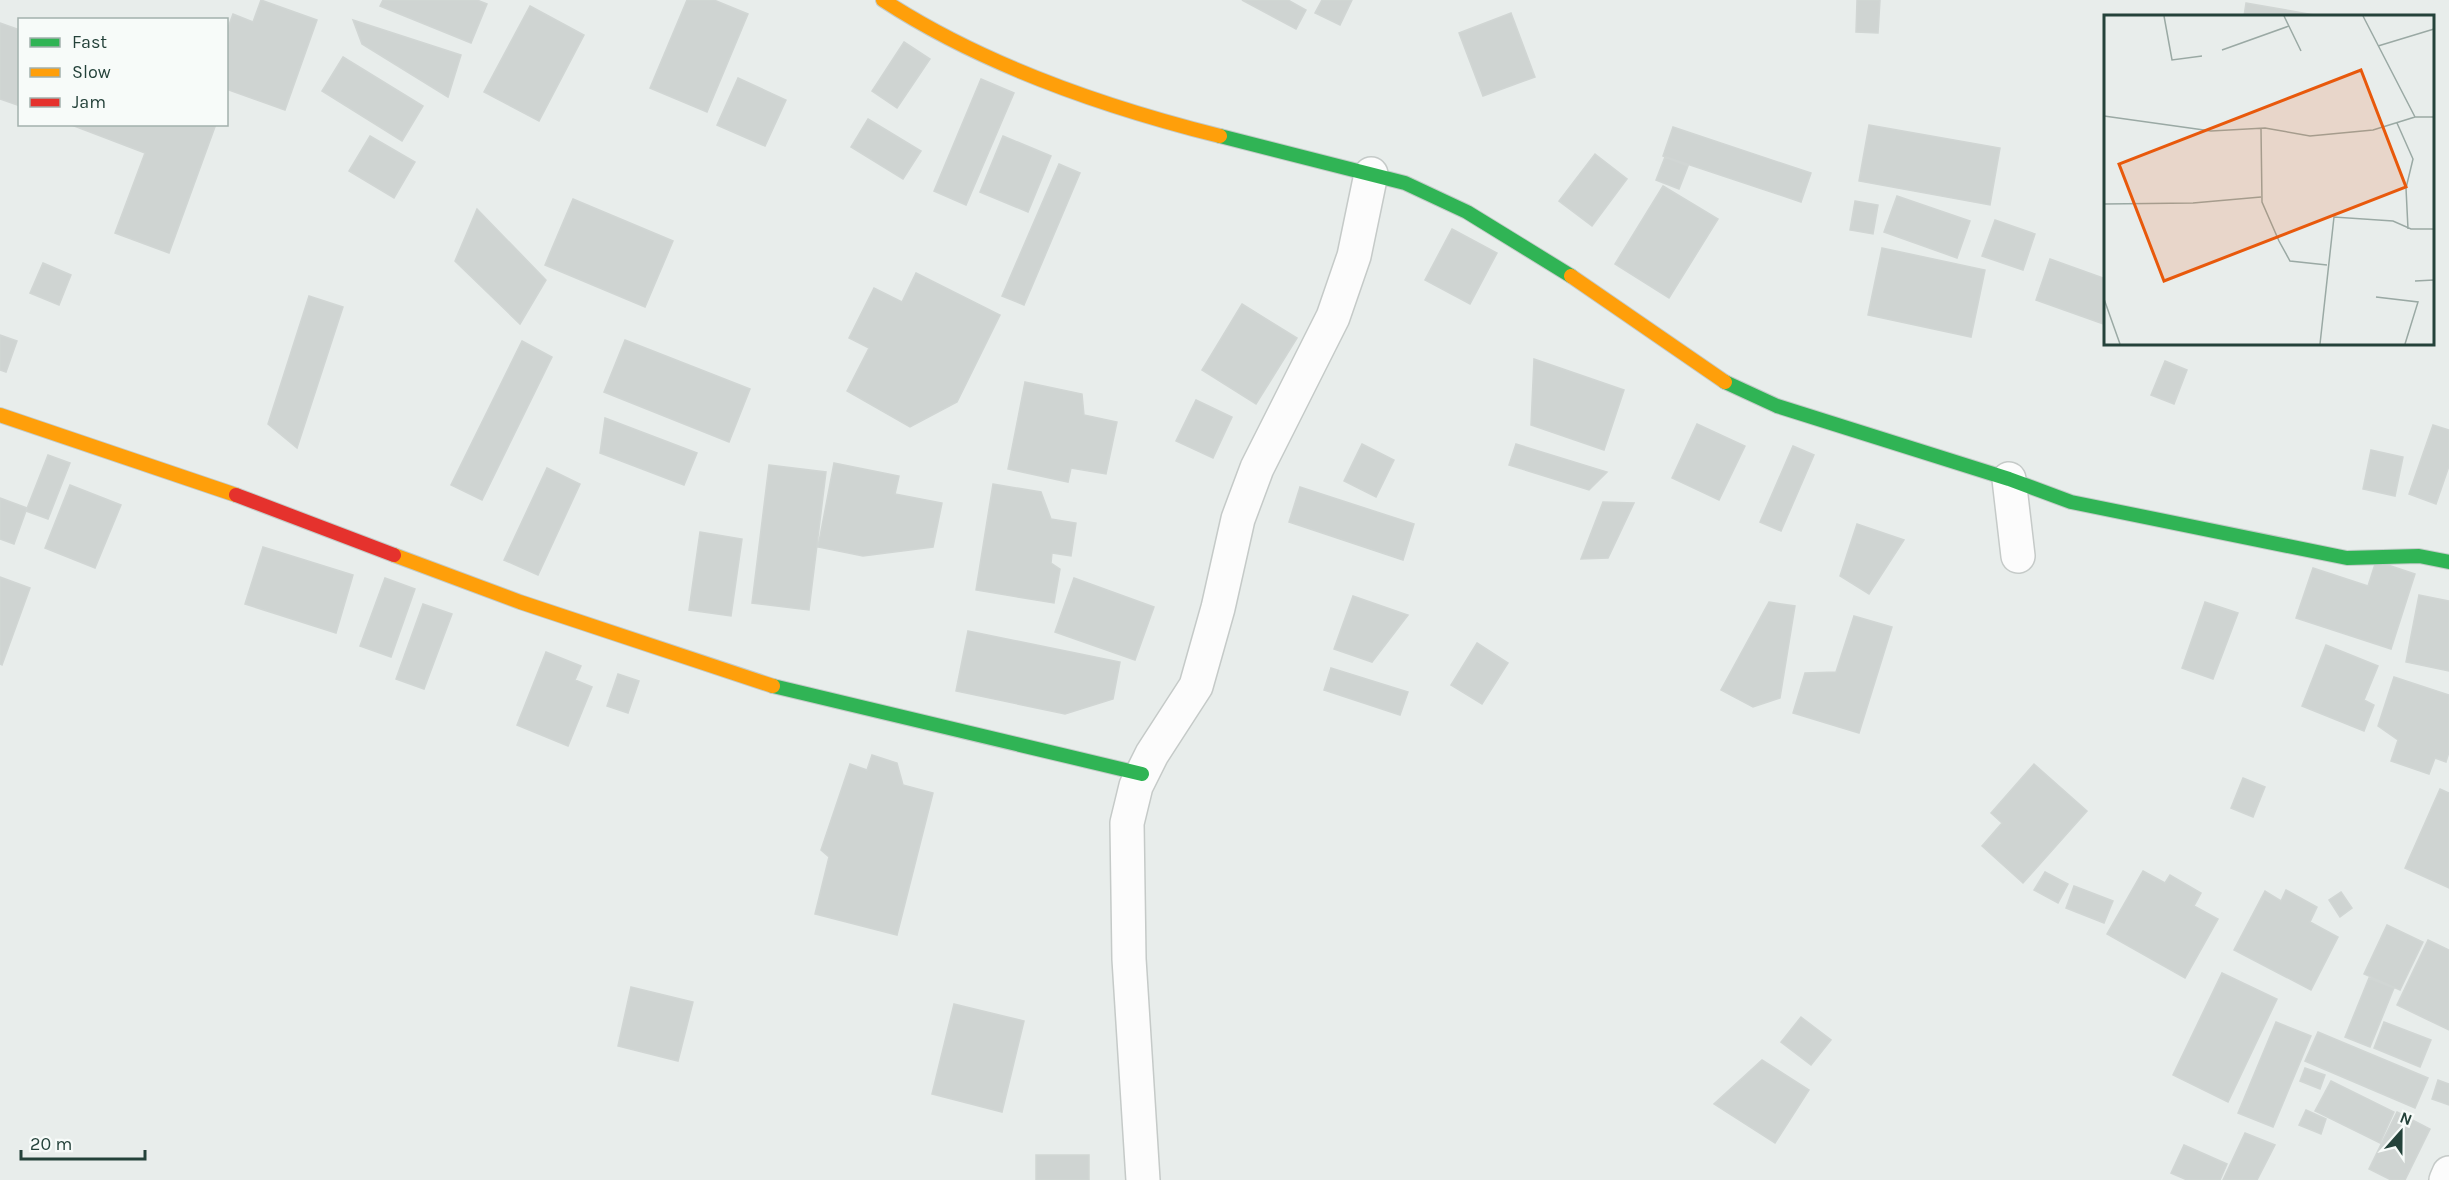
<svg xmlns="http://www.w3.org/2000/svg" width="2449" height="1180" viewBox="0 0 2449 1180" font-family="Karla,sans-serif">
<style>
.building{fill:#cfd4d2;stroke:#d1d6d4;stroke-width:1.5}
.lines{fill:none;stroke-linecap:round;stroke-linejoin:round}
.street-casing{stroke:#c5cac8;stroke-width:36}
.fast-casing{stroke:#c3cbc8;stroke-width:16}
.slow-casing{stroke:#c3cbc8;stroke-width:16}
.jam-casing{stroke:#c3cbc8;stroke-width:16}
.street{stroke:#fcfcfc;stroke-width:33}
.fast{stroke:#30b455;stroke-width:14}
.slow{stroke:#ff9f0a;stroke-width:14}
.jam{stroke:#e5322d;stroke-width:14}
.inset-road{fill:none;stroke:#9aa9a4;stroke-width:1.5}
.view{fill:#e8590c;fill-opacity:0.15;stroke:#e8590c;stroke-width:3}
.inset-edge{fill:none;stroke:#24423a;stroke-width:3}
</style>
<rect width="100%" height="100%" fill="#e8edeb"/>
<!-- building -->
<path class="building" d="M261 0 317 20 285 110 226 89V33L233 14 253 22Z
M383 0H477L487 4 471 43 380 6Z
M687 0H714L748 14 707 112 650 88Z
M1242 0H1288L1306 10 1296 29Z
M1322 0H1352L1340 25 1315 13Z
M1857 0H1880L1878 33 1856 32Z
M2246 3 2320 16H2244Z
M530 6 584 35 539 121 484 92Z
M1511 13 1535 77 1483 96 1459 33Z
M353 20 461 55 448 97 362 44Z
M0 23 20 30V106L0 99Z
M904 42 930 59 897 108 872 91Z
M343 57 423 106 402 141 322 91Z
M738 78 786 100 765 146 717 125Z
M981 79 1014 93 966 205 934 191Z
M868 119 921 151 903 179 851 147Z
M69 124H216L169 253 115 233 145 153Z
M1869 125 2000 148 1990 205 1859 181Z
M1673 127 1811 173 1801 202 1663 156Z
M370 136 415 162 394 198 349 171Z
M1003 136 1051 156 1028 212 980 192Z
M1595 154 1627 179 1592 226 1559 201Z
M1665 157 1688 166 1679 189 1656 180Z
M1059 164 1080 173 1024 305 1002 296Z
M1663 186 1718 219 1669 298 1615 264Z
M1897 196 1970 221 1957 258 1884 232Z
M573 199 673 241 645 307 545 265Z
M1855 201 1878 205 1873 234 1850 230Z
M477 209 546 280 520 324 455 261Z
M1995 220 2035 234 2023 270 1982 256Z
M1452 229 1497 253 1470 304 1425 280Z
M1882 248 1985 270 1971 337 1868 315Z
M2050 259 2106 279V325L2036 300Z
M43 263 71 275 59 305 30 293Z
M916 273 1000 315 957 402 910 427 847 391 869 348 849 338 874 288 902 302Z
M309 296 343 307 297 448 268 424Z
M1242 304 1297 338 1256 404 1202 370Z
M0 335 17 341 6 372 0 370Z
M625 340 750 389 729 442 604 392Z
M522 341 552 357 482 500 451 485Z
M1534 359 1624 390 1604 450 1531 425Z
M2165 361 2187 370 2174 404 2151 395Z
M1025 382 1082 394 1084 415 1117 422 1106 474 1071 468 1068 482 1008 469Z
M1196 400 1232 417 1213 458 1176 441Z
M605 418 697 453 684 485 600 453Z
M1697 424 1745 446 1719 500 1672 478Z
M2433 425 2449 430V466L2436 504 2409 494Z
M1362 444 1394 460 1376 497 1344 481Z
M1516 444 1607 472 1589 490 1509 465Z
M1793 446 1814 455 1781 531 1760 522Z
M2371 450 2403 457 2395 496 2363 489Z
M48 455 70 463 48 519 26 511Z
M834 463 899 476 895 494 942 503 933 547 863 556 818 547Z
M769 465 826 472 809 610 752 603Z
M547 468 580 484 538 575 504 560Z
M993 484 1041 492 1051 519 1076 523 1071 556 1052 553 1051 563 1060 569 1054 603 976 590Z
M70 485 121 505 95 568 45 548Z
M1300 487 1414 524 1403 560 1289 522Z
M0 498 27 508 14 544 0 539Z
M1603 502 1634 503 1608 558 1581 559Z
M1857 524 1904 540 1869 594 1840 576Z
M700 532 742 539 731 616 689 610Z
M263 547 353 575 336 633 245 604Z
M2376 561 2415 574 2391 649 2296 618 2313 568 2368 586Z
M0 577 30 588 2 665 0 664Z
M385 578 415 589 391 657 360 646Z
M1074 578 1154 607 1135 660 1055 632Z
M2419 595 2449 601V671L2406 662Z
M1353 596 1408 615 1372 662 1334 649Z
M1769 602 1795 606 1780 698 1753 707 1721 690Z
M2205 602 2238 613 2213 679 2182 668Z
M423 604 452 614 424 689 396 679Z
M1854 616 1892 627 1859 733 1793 713 1805 673 1836 672Z
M968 631 1120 662 1113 699 1065 714 956 691Z
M1477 643 1508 663 1482 704 1451 685Z
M2326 645 2378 666 2364 700 2374 705 2364 731 2302 706Z
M546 652 581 666 575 680 592 687 568 746 517 725Z
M1331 668 1408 692 1400 715 1324 690Z
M618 674 639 681 628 713 607 706Z
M2394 677 2449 695V752L2446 762 2435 758 2429 774 2391 761 2398 740 2378 726Z
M872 755 897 763 903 785 933 793 897 935 815 914 829 857 821 850 850 764 867 770Z
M2034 764 2087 811 2023 883 1982 846 2002 823 1991 813Z
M2243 778 2265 787 2253 817 2231 808Z
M2440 789 2449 793V888L2405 868Z
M2143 871 2165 883 2170 875 2201 893 2194 906 2218 919 2185 978 2107 934Z
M2045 872 2068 884 2058 903 2034 890Z
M2074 886 2113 901 2104 923 2066 908Z
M2286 890 2317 907 2310 922 2338 937 2311 990 2234 950 2265 891 2281 901Z
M2341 892 2352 908 2340 917 2329 900Z
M2387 925 2423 942 2400 990 2364 974Z
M2428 940 2449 950V1030L2397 1005Z
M2222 973 2277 999 2228 1102 2173 1075Z
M2369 978 2394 988 2370 1047 2345 1037Z
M631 987 693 1002 678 1061 618 1046Z
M954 1004 1024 1021 1002 1112 932 1094Z
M1801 1017 1831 1040 1811 1065 1781 1042Z
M2276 1022 2311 1036 2273 1127 2238 1113Z
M2384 1022 2431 1040 2420 1067 2374 1048Z
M2318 1032 2428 1078 2415 1108 2305 1061Z
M1762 1060 1809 1090 1775 1143 1714 1104Z
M2305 1068 2325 1075 2320 1089 2300 1081Z
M2438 1080 2449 1084V1105L2432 1099Z
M2331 1081 2394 1112 2380 1143 2315 1111Z
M2306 1110 2326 1119 2321 1134 2299 1125Z
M2397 1112 2430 1129 2405 1180H2391L2369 1169Z
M2245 1133 2275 1145 2257 1180H2223Z
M2184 1145 2227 1164 2220 1180H2187L2171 1173Z
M1036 1155H1089V1180H1036Z"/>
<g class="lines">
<defs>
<path id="street" d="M2009 479 2018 556
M1143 1180 1129 959 1127 823 1136 786 1152 754 1196 686 1218 608 1238 519 1257 468 1333 317 1354 256 1371 174
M2446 1180 2449 1173"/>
<path id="fast" d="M1220 136 1405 183 1467 212 1571 276
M1725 382 1777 406 2009 479 2071 502 2347 558 2419 556 2449 562
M773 686 1142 774"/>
<path id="slow" d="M883 0C984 66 1104 107 1220 136
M1571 276 1725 382
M0 415 236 495
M394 555 520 602 773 686"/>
<path id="jam" d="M236 495 394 555"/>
</defs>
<!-- street casing -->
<use href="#street" class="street-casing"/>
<!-- fast casing -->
<use href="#fast" class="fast-casing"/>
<!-- slow casing -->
<use href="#slow" class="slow-casing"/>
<!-- jam casing -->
<use href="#jam" class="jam-casing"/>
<!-- street -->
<use href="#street" class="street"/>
<!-- fast -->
<use href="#fast" class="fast"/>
<!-- slow -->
<use href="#slow" class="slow"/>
<!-- jam -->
<use href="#jam" class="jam"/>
</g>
<!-- overview -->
<g transform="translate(2104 15)">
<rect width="330" height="330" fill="#e8edeb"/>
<path class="inset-road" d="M60 1 68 45 98 41M180 1 197 36M274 31 330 14M118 35 185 11M0 101 107 116 161 113 206 121 269 115 311 102 259 1M311 102H330M293 108 309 144 302 173 304 214M157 114 158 187 175 226 186 246 223 250M0 189 89 188 157 182M311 266 330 265M272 282 314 287 301 329M0 284 16 329M216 329 230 202 289 206 307 214H330"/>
<path class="view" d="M257 55 302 172 60 266 15 149Z"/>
<rect width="330" height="330" class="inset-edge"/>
</g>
<!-- legend -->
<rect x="18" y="18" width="210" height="108" fill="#f7fbf9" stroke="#a3b1ad" stroke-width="1.5"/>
<rect x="30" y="38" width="30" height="9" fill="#30b455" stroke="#a3b1ad" stroke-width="1.5"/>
<text x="72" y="48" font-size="18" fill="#24423a">Fast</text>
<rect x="30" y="68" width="30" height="9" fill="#ff9f0a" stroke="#a3b1ad" stroke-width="1.5"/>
<text x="72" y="78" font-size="18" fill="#24423a">Slow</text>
<rect x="30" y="98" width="30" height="9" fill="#e5322d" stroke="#a3b1ad" stroke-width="1.5"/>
<text x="72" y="108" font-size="18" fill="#24423a">Jam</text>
<!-- north arrow -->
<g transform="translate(2401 1132) rotate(21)" stroke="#f7fbf9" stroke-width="4.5" paint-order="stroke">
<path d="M0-4.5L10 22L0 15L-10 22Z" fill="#24423a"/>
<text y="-9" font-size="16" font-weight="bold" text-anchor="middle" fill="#24423a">N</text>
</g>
<!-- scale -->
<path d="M21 1150v9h124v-9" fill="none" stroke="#24423a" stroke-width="3"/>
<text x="30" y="1150" font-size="18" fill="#24423a" stroke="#f7fbf9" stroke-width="4.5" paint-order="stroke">20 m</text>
</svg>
